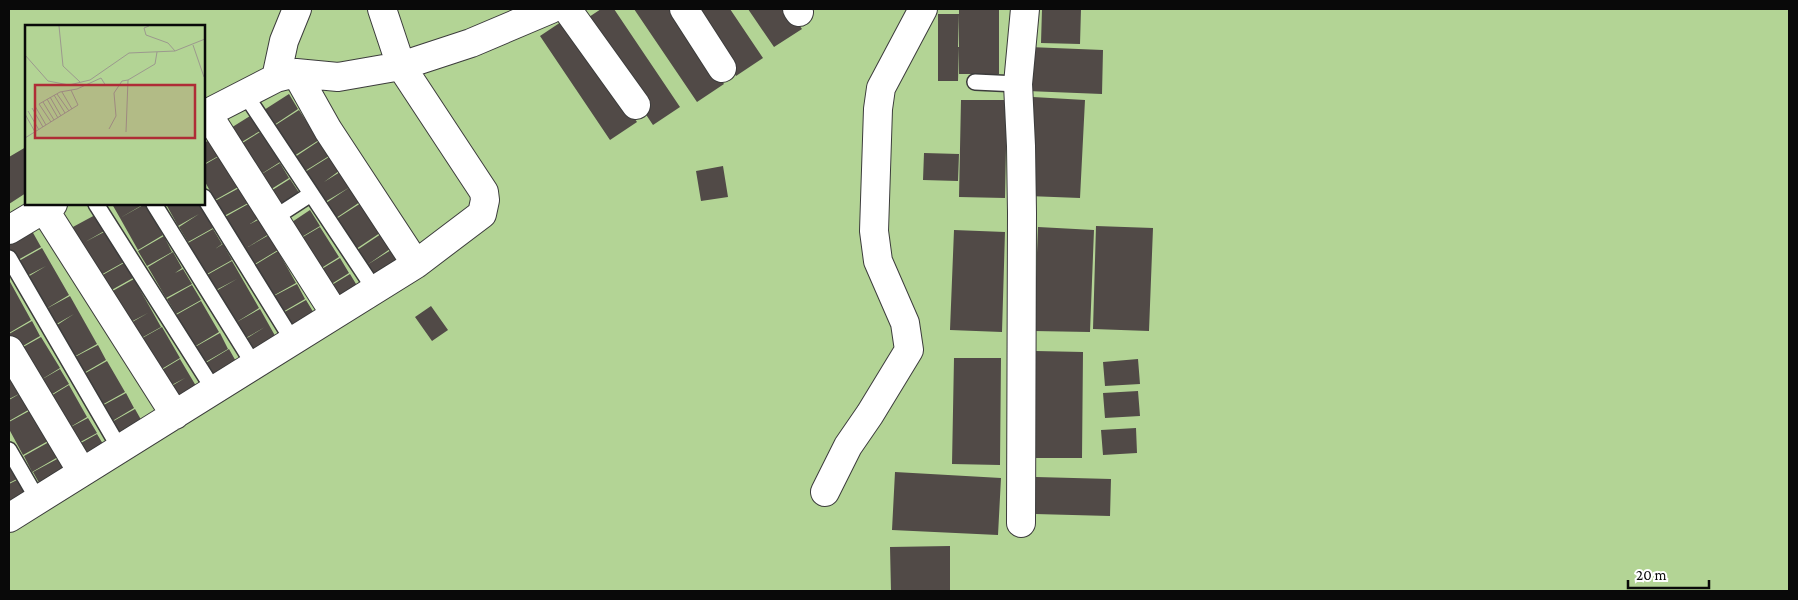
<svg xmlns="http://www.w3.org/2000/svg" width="1798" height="600" viewBox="0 0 1798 600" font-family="'Crimson Pro',serif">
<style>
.forest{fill:#b3d495;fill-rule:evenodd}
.building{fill:#514a47}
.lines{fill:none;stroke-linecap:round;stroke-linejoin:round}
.service-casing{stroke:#3c3c3c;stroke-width:18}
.minor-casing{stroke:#3c3c3c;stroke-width:30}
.service{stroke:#fff;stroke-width:15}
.minor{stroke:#fff;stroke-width:28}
.inset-road{fill:none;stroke:#9c998e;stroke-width:1}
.view{fill:#af2c36;fill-opacity:0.15;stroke:#af2c36;stroke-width:2.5}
.inset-edge{fill:none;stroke:#090909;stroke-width:2.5}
</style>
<rect width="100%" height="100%" fill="#fef9e7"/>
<!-- forest -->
<path class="forest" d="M9 9H1789V591H9ZM26 26H204V204H26Z"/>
<!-- building -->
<path class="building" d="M601 9H614L680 107 653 125 583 21Z
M634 9H673L724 84 697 102Z
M691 9H730L763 58 736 76Z
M748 9H788L802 29 774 47Z
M959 9H999V74H959Z
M1042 9H1081L1080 44 1041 43Z
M938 14H959L958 47H938Z
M567 18 637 122 610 140 540 36Z
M938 47H959L958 81H938Z
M1029 47 1103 50 1102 94 1027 91Z
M289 94 298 109 274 125 264 110Z
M1033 97 1085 100 1080 198 1028 196Z
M961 100H1007L1005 198 959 197Z
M299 110 319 140 294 156 274 126Z
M250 116 260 131 235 146 226 131Z
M260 132 280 162 255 178 236 147Z
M213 138 222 154 204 164V143Z
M319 141 329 156 305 171 295 157Z
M26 147V193L9 204V157Z
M924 153 959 154 958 181 923 180Z
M223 154 240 186 215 200 204 180V165Z
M329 157 339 171 324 182 340 172 350 187 325 202 305 172Z
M280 163 289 178 265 193 255 178Z
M723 166 728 197 701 201 696 171Z
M290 179 300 194 275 209 266 194Z
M241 187 250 202 224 216 215 201Z
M350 187 360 202 336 218 326 203Z
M250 203 259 218 250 224 260 219 269 234 248 247 269 235 278 250 253 265 225 217Z
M361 203 380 233 356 249 336 219Z
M112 204H144L120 218Z
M145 204 163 235 138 250 120 218Z
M166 204H199L213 228 188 242 179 227 199 214 178 226Z
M310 210 320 226 295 241 286 226Z
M97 214 106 230 85 242 106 231 124 262 99 276 71 228Z
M1096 226 1153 228 1149 331 1093 329Z
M320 227 339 257 315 272 296 241Z
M1038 227 1094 230 1090 332 1034 331Z
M213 229 222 244 215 249 223 244 232 260 207 274 188 243Z
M954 230 1005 232 1002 332 950 330Z
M32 231 41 247 16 261 9 248V245Z
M381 234 390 249 367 265 357 250Z
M164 236 172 252 147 266 138 251Z
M42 248 69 295 44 310 26 278 46 266 25 277 17 262Z
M391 250 401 265 377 280 367 265Z
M278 251 296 283 271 297 253 266Z
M173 252 182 268 175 273 183 269 192 284 166 298 148 267Z
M340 258 349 273 325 288 315 273Z
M232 261 259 308 235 323 216 291 237 279 216 290 207 275Z
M124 263 133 278 108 292 99 277Z
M350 274 359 289 335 304 325 289Z
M134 279 161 327 136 341 127 325 148 313 127 324 109 293Z
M9 280 31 320 9 333Z
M297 284 305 299 281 313 272 297Z
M192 285 201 300 176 314 167 299Z
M70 296 97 344 72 358 54 327 74 314 53 326 44 310Z
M306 300 315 315 290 329 281 314Z
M201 301 219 332 194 347 176 315Z
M431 306 448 330 432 341 415 317Z
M260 309 278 341 253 355 244 340 265 327 244 339 235 323Z
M32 321 40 336 16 350 9 339V334Z
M162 327 180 358 155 373 137 341Z
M220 333 228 349 204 363 195 347Z
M41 337 60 368 39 381 60 369 69 384 44 399 16 351Z
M98 345 106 360 82 374 73 358Z
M229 349 238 365 213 379 204 364Z
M1036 351 1083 352 1082 458H1034Z
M954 358H1001L1000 465 952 464Z
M180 359 199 391 173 406 165 390 185 378 164 389 155 374Z
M1138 359 1140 384 1105 386 1103 362Z
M107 361 125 392 100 406 82 375Z
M9 372 21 393 9 399Z
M69 385 87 417 67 429 88 418 97 433 71 447 44 400Z
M1138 391 1140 416 1105 418 1103 393Z
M21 393 30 409 9 421V400Z
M126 393 134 408 109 423 100 407Z
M135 409 144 425 119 439 110 423Z
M31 410 48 441 23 455 9 429V422Z
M1136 428 1137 453 1103 455 1101 430Z
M97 434 106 449 81 463 72 448Z
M49 442 58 457 32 472 24 456Z
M59 458 67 473 42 488 33 472Z
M9 465 17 479 9 483Z
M895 472 1001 478 998 535 892 530Z
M1036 477 1111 479 1110 516 1035 514Z
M17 480 26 495 9 505V484Z
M950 546V591H891L890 547Z"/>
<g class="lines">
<defs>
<path id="service" d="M975 82 1018 84
M245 94 375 290
M204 197 293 341
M96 204 214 390
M154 204 254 365
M274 218 311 194
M9 258 120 449
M9 450 38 500"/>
<path id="minor" d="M567 9 636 105
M684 9 722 68
M797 9 799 12
M296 73 328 130 416 264
M276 78 284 41 297 9
M207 113 335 314
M204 115 276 78 296 73 338 77 401 66 471 43 551 9
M53 204 44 209 175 415
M9 230 44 209
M9 350 82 472
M825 492 848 446 870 414 909 350 905 323 878 261 874 231 878 109 881 88 923 9
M9 518 416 264 482 214 485 200 484 192 401 66 382 9
M1021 523 1022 213 1021 146 1018 84 1025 9"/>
</defs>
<!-- service casing -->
<use href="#service" class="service-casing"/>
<!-- minor casing -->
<use href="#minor" class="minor-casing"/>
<!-- service -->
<use href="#service" class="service"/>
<!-- minor -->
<use href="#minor" class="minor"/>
</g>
<!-- overview -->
<g transform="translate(25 25)">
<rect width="180" height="180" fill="#fef9e7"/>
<path d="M0 1H180V179H0Z" fill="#b3d495"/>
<path class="inset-road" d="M34 1 38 41 55 57M124 1 119 3 121 10 143 18 150 26M168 20 179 52M0 30 23 56 44 60 65 55 104 28 150 26 180 14M37 67 47 84M32 69 44 86M29 70 40 88M25 72 36 91M22 74 33 93M18 77 29 95M10 81 21 100M7 83 18 102M3 86 14 105M0 89 10 107M26 97 14 79 35 67 52 64 76 53 81 61M84 104 91 91 89 68 97 56 103 55M101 107 103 55 130 39 132 27M0 113 53 80 46 65"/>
<path class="view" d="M10 60H170V113H10Z"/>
<rect width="180" height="180" class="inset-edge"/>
</g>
<!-- border -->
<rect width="1798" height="600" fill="none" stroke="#090909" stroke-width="20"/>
<!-- scale -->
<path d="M1628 580v8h81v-8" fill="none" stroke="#090909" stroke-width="2.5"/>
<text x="1636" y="580" font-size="15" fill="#090909" stroke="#ffffff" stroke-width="4" paint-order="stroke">20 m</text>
</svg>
